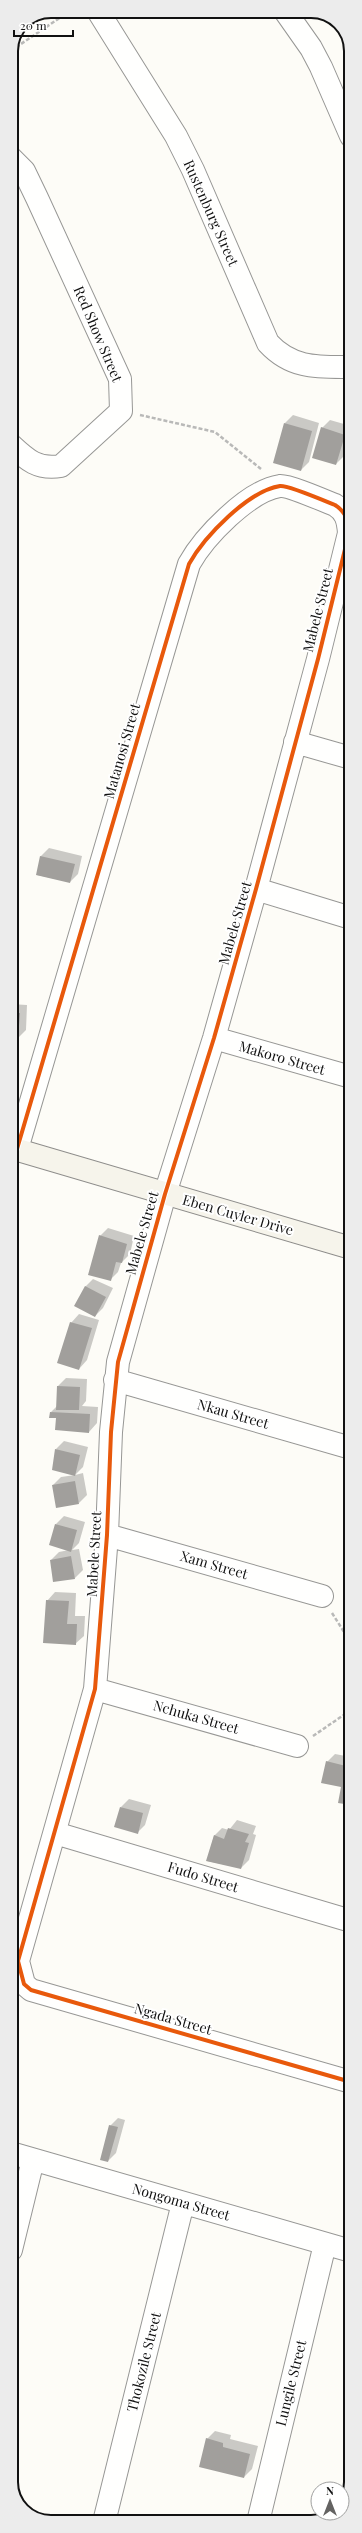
<svg xmlns="http://www.w3.org/2000/svg" width="362" height="2533" viewBox="0 0 362 2533" font-family="'Playfair Display',serif">
<style>
.shadow{fill:#0003}
.building{fill:#a19f9c}
.lines{fill:none;stroke-linecap:round;stroke-linejoin:round}
.lane-casing{stroke:#979795;stroke-width:14}
.street-casing{stroke:#979795;stroke-width:24}
.secondary-casing{stroke:#8e8d8b;stroke-width:24}
.path{stroke:#b9b9b8;stroke-width:2.5;stroke-dasharray:4 2;stroke-linecap:butt}
.lane{stroke:#fffffe;stroke-width:12}
.street{stroke:#fffffe;stroke-width:22}
.secondary{stroke:#f6f4eb;stroke-width:22}
.cycleway-casing{stroke:#fff;stroke-width:6}
.cycleway{stroke:#e8590c;stroke-width:4}
.labels{text-anchor:middle;stroke-width:4;stroke-linejoin:round;paint-order:stroke}
.street-label{font-size:14px;fill:#111;stroke:#fff}
.rim{fill:none;stroke:#111;stroke-width:2}
</style>
<rect width="100%" height="100%" fill="#fdfcf7"/>
<!-- shadow -->
<path class="shadow" d="M293 415 319 423 309 462 301 470 285 423Z
M330 420 351 426 344 456 336 464 322 428Z
M49 848 82 856 78 874 70 882 37 875 41 856Z
M11 1004 27 1005 26 1030 18 1038 11 1037Z
M108 1228 134 1236 130 1254 121 1263 118 1272 110 1280 100 1236Z
M93 1279 113 1288 103 1308 95 1316 85 1287Z
M79 1314 99 1320 87 1360 79 1369 71 1323Z
M66 1378 87 1379 86 1401 82 1406 98 1407 97 1423 89 1432 51 1412 57 1406 58 1386Z
M64 1441 88 1447 83 1467 75 1475 83 1473 87 1495 79 1503 53 1485 61 1477 75 1475 56 1449Z
M64 1516 85 1522 79 1543 72 1550 79 1549 83 1570 75 1578 51 1560 59 1552 69 1550 56 1524Z
M55 1592 76 1593 75 1616H85L84 1636 75 1644 47 1601Z
M335 1754 351 1757V1804L327 1762Z
M129 1799 151 1805 145 1825 137 1833 121 1807Z
M237 1820 256 1826 253 1834 256 1835 249 1860 241 1868 207 1861 214 1836 222 1828 229 1830Z
M118 2118 125 2120 116 2153 108 2161 110 2126Z
M215 2431 231 2435 230 2439 258 2446 252 2469 244 2477 207 2439Z"/>
<!-- building -->
<path class="building" d="M284 423 312 431 301 471 273 463Z
M321 427 345 435 336 465 312 458Z
M350 444H351V475L343 473Z
M40 856 75 864 70 883 36 875Z
M11 1013H20L18 1039 11 1038Z
M99 1235 127 1244 122 1263 116 1262 111 1281 88 1275Z
M85 1286 106 1297 95 1317 74 1306Z
M70 1322 92 1328 79 1370 57 1363Z
M57 1386 80 1387 79 1410H56Z
M50 1412 90 1414 89 1433 55 1430 56 1418H49Z
M55 1449 80 1455 75 1476 52 1470Z
M75 1481 79 1504 56 1508 52 1485Z
M55 1524 77 1530 71 1552 49 1545Z
M71 1556 75 1579 53 1582 50 1560Z
M46 1600 69 1601 67 1624H77L76 1645 43 1643Z
M326 1761 346 1766 344 1774 351 1775V1805L338 1803 341 1787 321 1783Z
M120 1807 143 1813 138 1834 114 1827Z
M228 1828 249 1834 245 1842 249 1843 241 1869 206 1861 214 1835 224 1839Z
M109 2125 118 2127 108 2162 100 2160Z
M206 2438 223 2443V2447L250 2454 244 2478 199 2467Z"/>
<g class="lines">
<defs>
<path id="lane" d="M11 1921 26 1927"/>
<path id="street" d="M98 11 176 136 193 170 268 343C292 369 318 367 351 367
M285 11 311 48 321 67 351 136
M11 158 24 171 37 198 120 379 121 411 61 466C38 470 27 460 11 445
M295 742 351 758
M256 889 351 918
M214 1038 351 1077
M17 1149 189 564C204 537 248 491 280 486 288 485 325 501 335 505 346 512 348 520 349 533L318 659 256 889 214 1038 165 1194 118 1362 111 1432 107 1535 95 1689 18 1961 24 1984 31 1990 351 2082
M115 1380 351 1448
M107 1535 322 1596
M95 1689 297 1746
M55 1833 351 1921
M11 2153 351 2251
M11 2250 33 2160
M104 2522 183 2203
M258 2522 325 2244"/>
<path id="secondary" d="M11 1148 351 1248"/>
</defs>
<!-- lane casing -->
<use href="#lane" class="lane-casing"/>
<!-- street casing -->
<use href="#street" class="street-casing"/>
<!-- secondary casing -->
<use href="#secondary" class="secondary-casing"/>
<!-- path -->
<path class="path" d="M11 87 12 50 70 11
M140 415 215 432 261 469
M332 1613 351 1643
M313 1736 351 1710"/>
<!-- lane -->
<use href="#lane" class="lane"/>
<!-- street -->
<use href="#street" class="street"/>
<!-- secondary -->
<use href="#secondary" class="secondary"/>
<defs>
<path id="cycleway" d="M17 1149 189 564C204 537 248 491 280 486 288 485 325 501 335 505 346 512 348 520 349 533L318 659 256 889 214 1038 165 1194 118 1362 111 1432 107 1535 95 1689 18 1961 24 1984 31 1990 351 2082"/>
</defs>
<!-- cycleway casing -->
<use href="#cycleway" class="cycleway-casing"/>
<!-- cycleway -->
<use href="#cycleway" class="cycleway"/>
</g>
<g class="labels">
<!-- street labels -->
<g class="street-label">
<text transform="translate(211 213) rotate(66)" y="5">Rustenburg Street</text>
<text transform="translate(98 334) rotate(67)" y="5">Red Show Street</text>
<text transform="translate(318 610) rotate(-76)" y="5">Mabele Street</text>
<text transform="translate(122 751) rotate(-74)" y="5">Matanosi Street</text>
<text transform="translate(235 923) rotate(-74)" y="5">Mabele Street</text>
<text transform="translate(282 1058) rotate(16)" y="5">Makoro Street</text>
<text transform="translate(238 1215) rotate(16)" y="5">Eben Cuyler Drive</text>
<text transform="translate(142 1233) rotate(-74)" y="5">Mabele Street</text>
<text transform="translate(233 1414) rotate(16)" y="5">Nkau Street</text>
<text transform="translate(94 1554) rotate(-87)" y="5">Mabele Street</text>
<text transform="translate(214 1565) rotate(16)" y="5">Xam Street</text>
<text transform="translate(196 1717) rotate(16)" y="5">Nchuka Street</text>
<text transform="translate(203 1877) rotate(17)" y="5">Fudo Street</text>
<text transform="translate(173 2019) rotate(16)" y="5">Ngada Street</text>
<text transform="translate(181 2202) rotate(16)" y="5">Nongoma Street</text>
<text transform="translate(144 2362) rotate(-76)" y="5">Thokozile Street</text>
<text transform="translate(291 2383) rotate(-76)" y="5">Lungile Street</text>
</g>
</g>
<!-- crop -->
<path d="M0 0H362V2533H0ZM51 18H311A33 33 0 0 1 344 51V2482A33 33 0 0 1 311 2515H51A33 33 0 0 1 18 2482V51A33 33 0 0 1 51 18Z" fill="#ececec" fill-rule="evenodd"/>
<path class="rim" d="M51 18H311A33 33 0 0 1 344 51V2482A33 33 0 0 1 311 2515H51A33 33 0 0 1 18 2482V51A33 33 0 0 1 51 18Z"/>
<!-- north arrow -->
<g transform="translate(330 2501)"><circle r="19" fill="#ffffff" stroke="#a0a0a0"/>
<path d="M0-3L7 15L0 10L-7 15Z" fill="#646362"/>
<text y="-6" font-size="11" font-weight="bold" text-anchor="middle" fill="#111111">N</text>
</g>
<!-- scale -->
<path d="M14 30v6h59v-6" fill="none" stroke="#111111" stroke-width="2"/>
<text x="20" y="30" font-size="12" fill="#111111" stroke="#ffffff" stroke-width="3" paint-order="stroke">20 m</text>
</svg>
